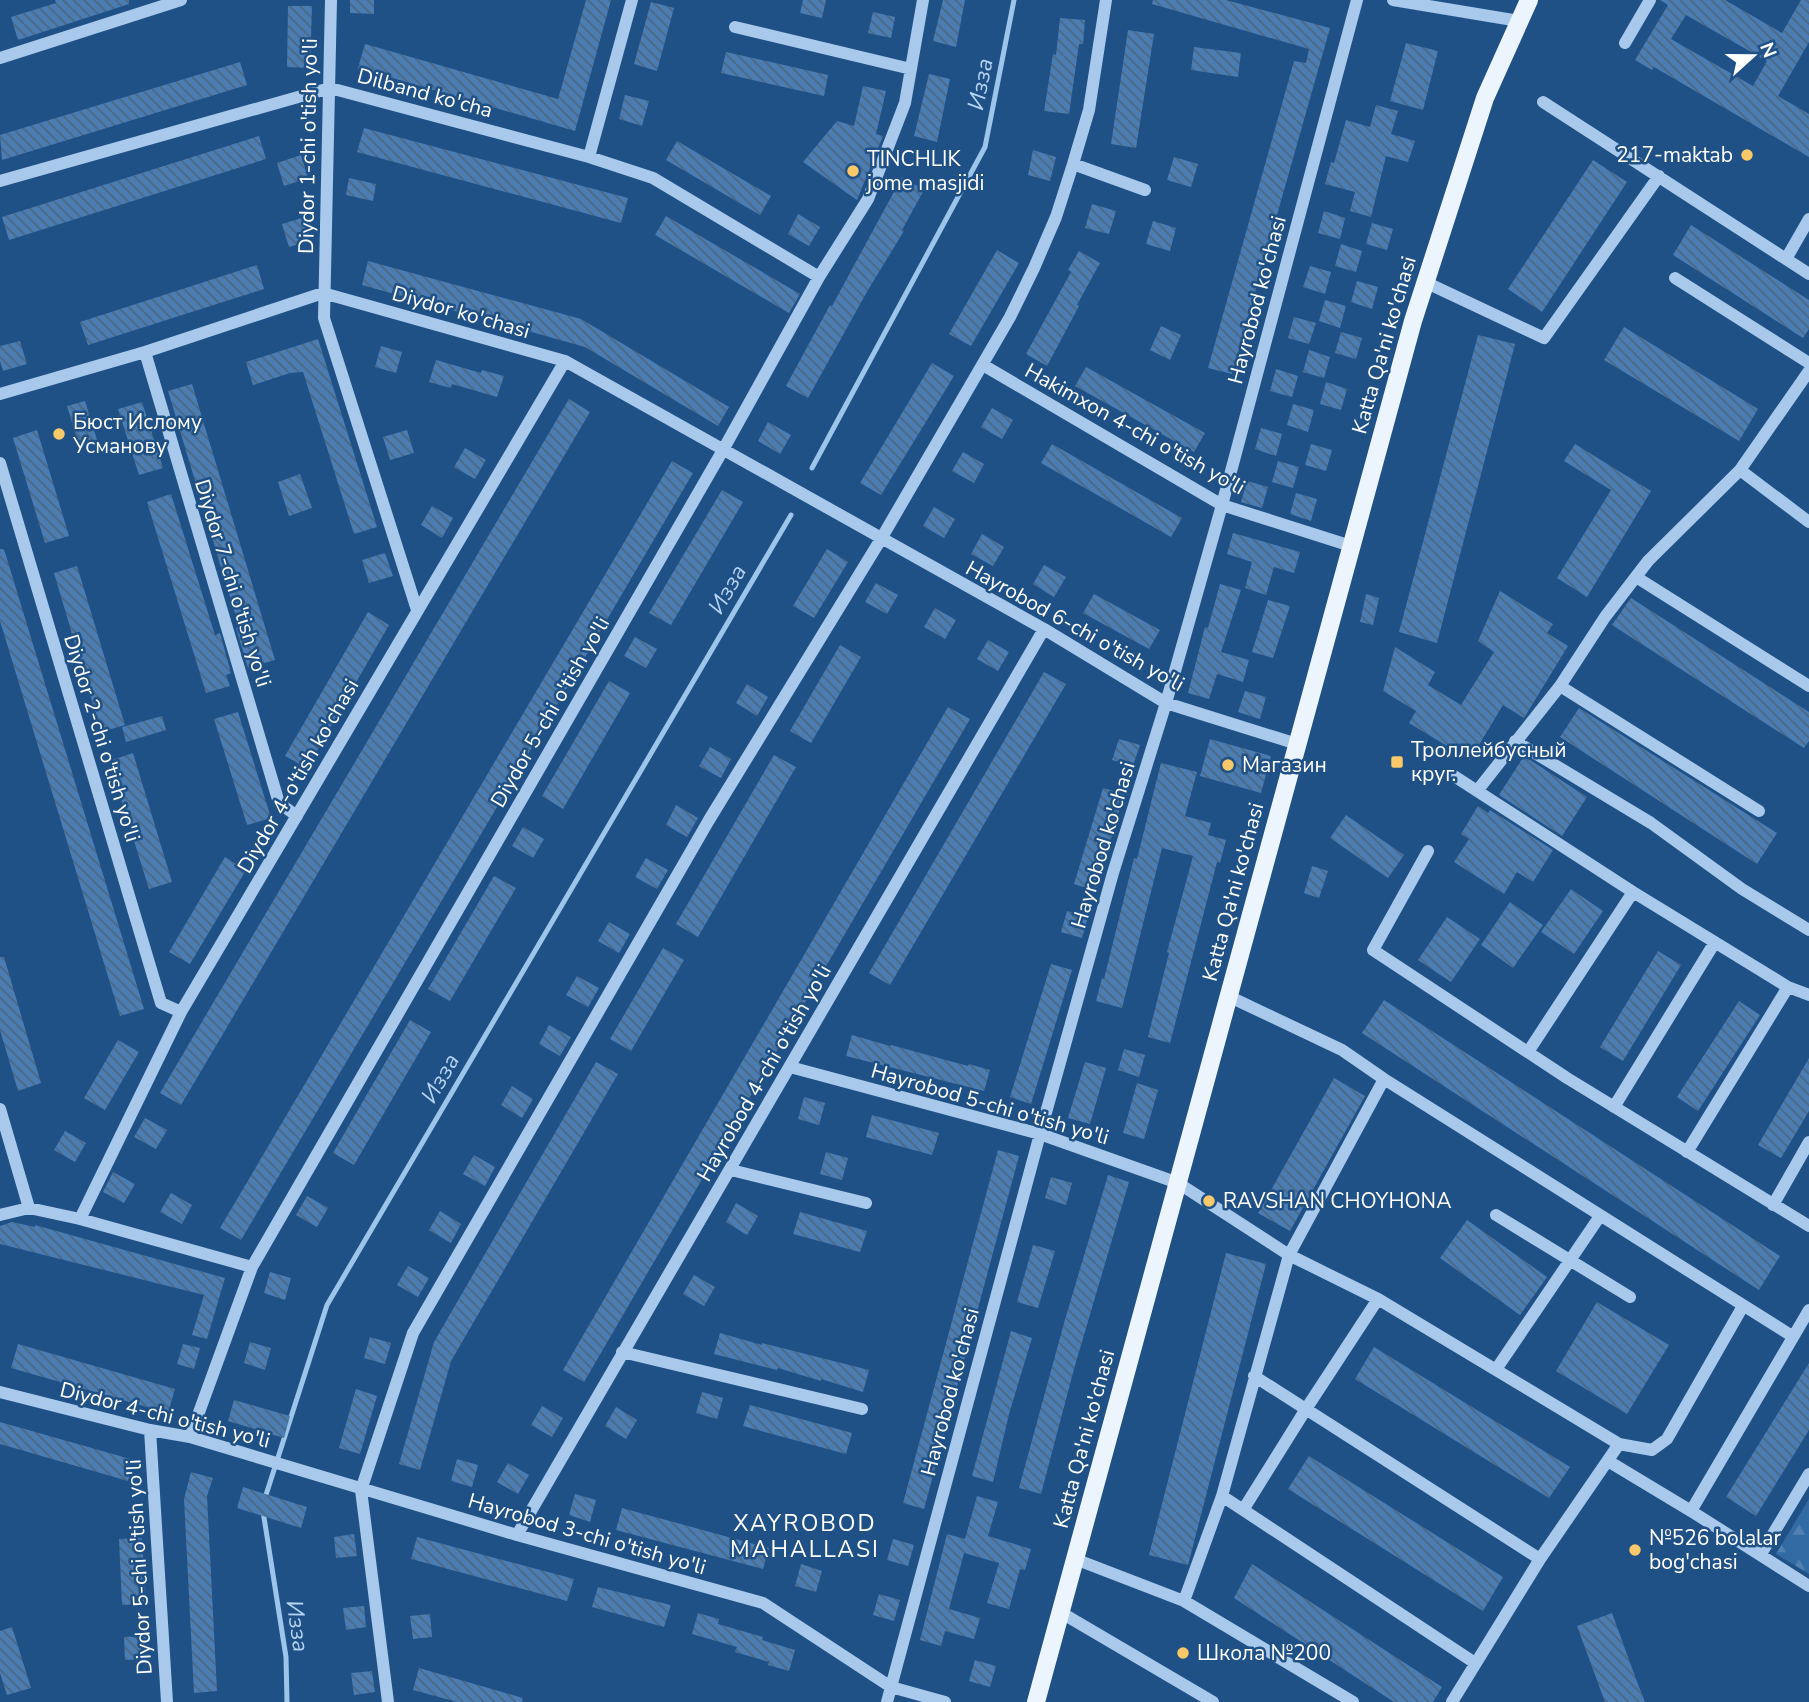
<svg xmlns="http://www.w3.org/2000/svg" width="1809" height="1702" viewBox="0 0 1809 1702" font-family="'Nunito Sans',sans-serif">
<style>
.forest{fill:url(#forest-firs)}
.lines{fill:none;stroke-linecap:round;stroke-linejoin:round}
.stream{stroke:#9cc5ec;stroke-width:5}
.building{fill:url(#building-back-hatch);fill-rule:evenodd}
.minor{stroke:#a8c9eb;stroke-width:12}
.major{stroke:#ecf4fe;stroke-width:18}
.poi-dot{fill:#f9c868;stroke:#1f5187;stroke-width:2.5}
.labels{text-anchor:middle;stroke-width:5;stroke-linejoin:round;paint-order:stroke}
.street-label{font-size:21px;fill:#fff;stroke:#1f5187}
.poi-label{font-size:21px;fill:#fff;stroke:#1f5187;text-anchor:start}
.water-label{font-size:23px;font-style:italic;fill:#b4d3f2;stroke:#1f5187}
.neighbourhood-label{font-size:23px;letter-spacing:2px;fill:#fff;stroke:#1f5187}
</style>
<defs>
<pattern id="forest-firs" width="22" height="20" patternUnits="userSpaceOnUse" patternTransform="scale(1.75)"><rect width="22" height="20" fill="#326ba4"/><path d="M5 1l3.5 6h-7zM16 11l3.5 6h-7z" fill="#5181b2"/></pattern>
<pattern id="building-back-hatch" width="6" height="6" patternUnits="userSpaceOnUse" patternTransform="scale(1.75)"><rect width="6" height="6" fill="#4b7db2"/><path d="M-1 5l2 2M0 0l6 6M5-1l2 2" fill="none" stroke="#4b6784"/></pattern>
</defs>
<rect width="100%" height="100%" fill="#1f5187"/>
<!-- forest -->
<path class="forest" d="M1809 1499V1574L1776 1554Z"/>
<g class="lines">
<!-- stream -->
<path class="stream" d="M812 468 985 147 1014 0
M265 1498 327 1305 791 515
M263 1511 286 1657 287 1702"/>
</g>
<!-- building -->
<path class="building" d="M55 0H129V4L18 40 11 17 56 3Z
M350 0H374V14L350 13Z
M586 0H611L575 131 358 68 365 44 558 99Z
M803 0H826L822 18 800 13Z
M943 0H965L956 47 933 41Z
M1153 0H1226L1330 28 1232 374 1208 368 1294 61 1306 63 1309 49 1152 4Z
M1660 0H1725L1782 33 1801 0H1809V42L1778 96 1809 114V157L1654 67 1652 70 1635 60 1668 5ZM1686 15 1767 61 1753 86 1671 39Z
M651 2 674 8 657 71 634 64Z
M288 6H312L310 68 287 67Z
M873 12 895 17 891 38 868 33Z
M1060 18 1085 20 1083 44H1079L1069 114 1044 111 1053 54 1056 55Z
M1128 30 1154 34 1136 148 1111 144Z
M1406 43 1438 51 1423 110 1390 101Z
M1194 47 1241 53 1238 77 1191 70Z
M726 52 828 75 824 96 721 73Z
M240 62 247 85 2 160 0 135Z
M929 74 950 79 937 142 914 136Z
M863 86 886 91 876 134 883 136 857 200 803 162 837 121 854 126Z
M625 95 649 101 642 126 619 119Z
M1376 105 1398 111 1391 134 1415 141 1408 162 1386 156 1371 217 1350 211 1355 192 1325 184 1331 162 1334 163 1346 120 1370 127Z
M364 128 628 198 621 223 357 152Z
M259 136 266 159 9 240 2 217Z
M677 141 771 196 760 215 666 160Z
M1033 150 1056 157 1050 181 1028 175Z
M301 155 308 178 284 186 277 163Z
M1174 157 1198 164 1191 187 1167 180Z
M1593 160 1627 182 1542 312 1508 289Z
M902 177 924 190 902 230 904 231 868 290 808 398 786 386 830 305 832 306Z
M349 178 376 184 373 201 346 195Z
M1092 204 1116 211 1109 234 1085 228Z
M1324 211 1345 218 1340 239 1318 233Z
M798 214 820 227 809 246 788 234Z
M666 216 800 294 789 313 655 235Z
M305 217 312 240 289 247 282 224Z
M1153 221 1176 228 1170 251 1146 244Z
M1372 223 1393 229 1387 250 1366 244Z
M1691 225 1809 300V329L1803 338 1673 255Z
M1341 244 1362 251 1356 272 1335 266Z
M997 250 1019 263 971 346 949 334Z
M1079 251 1100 263 1077 305 1079 306 1047 366 1026 354 1071 272 1068 270Z
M368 261 581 319 729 407 718 426 585 347 362 285Z
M257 265 264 289 88 345 80 322Z
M1310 266 1331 272 1325 294 1303 287Z
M1357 281 1378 287 1372 309 1351 302Z
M1325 300 1346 306 1340 328 1319 321Z
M1294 317 1316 323 1309 344 1288 338Z
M1161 326 1181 335 1170 360 1150 350Z
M1624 327 1758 409 1739 441 1604 360Z
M1341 332 1362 338 1356 359 1335 353Z
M1478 335 1515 344 1437 643 1399 632Z
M318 339 377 527 354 534 303 372 290 373 253 385 246 362Z
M20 341 27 364 3 371 0 361V346Z
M381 346 402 352 396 373 375 367Z
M1309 350 1330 357 1324 378 1303 372Z
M436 360 481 373 482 370 504 376 497 397 452 384 451 388 429 382Z
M932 363 954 376 881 495 860 483Z
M1086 367 1205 433 1194 452 1075 386Z
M1276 369 1298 376 1292 397 1270 391Z
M1326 382 1347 389 1341 410 1320 404Z
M192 384 275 660 248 668 236 628 239 627 168 391Z
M569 399 590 412 181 1105 160 1093Z
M85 401 98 443 80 449 67 406Z
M142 402 163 468 139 475 118 409Z
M1293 404 1314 410 1308 432 1287 425Z
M992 408 1013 420 1002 439 981 427Z
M768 422 791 435 780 454 758 441Z
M1261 428 1282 434 1276 456 1255 449Z
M37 430 69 536 45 543 13 438Z
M407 430 414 453 390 460 383 437Z
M1052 444 1182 518 1171 537 1041 463Z
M1311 444 1332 450 1326 471 1305 465Z
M1575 444 1651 491 1587 597 1557 578 1611 490 1564 461Z
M465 448 486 460 475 479 454 467Z
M963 452 984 464 974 483 952 471Z
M672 461 693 473 503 797 241 1240 220 1228Z
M1278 461 1299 467 1293 488 1272 482Z
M300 474 312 508 289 516 278 482Z
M1247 481 1268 487 1262 508 1241 502Z
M722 490 743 502 671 625 649 613Z
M1296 493 1317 499 1311 521 1290 514Z
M171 494 215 635 220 633 231 673 226 675 230 686 206 693 147 502Z
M432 506 453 518 442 538 421 525Z
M934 507 955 519 944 538 923 526Z
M1233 533 1300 552 1294 573 1274 567 1266 595 1245 588 1252 562 1227 554Z
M982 534 1004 547 993 566 971 554Z
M0 549H4L144 1009 120 1016 0 621Z
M827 549 848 562 814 618 793 606Z
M385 553 393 576 369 583 362 560Z
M1044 565 1066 577 1054 597 1033 584Z
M77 566 125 725 101 732 54 573Z
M876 583 898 595 887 614 865 602Z
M1220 584 1241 590 1221 652 1249 660 1243 682 1217 674 1209 699 1188 693 1205 627 1208 628Z
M1500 591 1553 624 1547 633 1568 646 1524 718 1503 705 1470 760 1409 723 1416 711 1383 691 1395 647 1435 672 1428 685 1461 705 1494 652 1478 641Z
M1094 594 1160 630 1149 649 1083 613Z
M1366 594 1379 598 1373 625 1360 622Z
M1631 598 1809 712V741L1804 748 1612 625Z
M1268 600 1290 606 1273 658 1252 652Z
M935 608 956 620 945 639 924 627Z
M368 612 389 625 307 768 285 756Z
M635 637 657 649 646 668 624 656Z
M988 640 1009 652 998 671 977 659Z
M840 645 861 657 811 743 790 731Z
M1044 672 1066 684 890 985 869 973Z
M609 681 630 693 563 809 542 796Z
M747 684 768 697 757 716 736 703Z
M1245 691 1266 697 1260 719 1238 712Z
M948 707 970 719 584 1382 563 1370Z
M1579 708 1777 833 1757 864 1560 737Z
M238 712 271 818 247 825 214 719Z
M162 716 166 730 126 742 122 727Z
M1119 739 1140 745 1133 766 1112 760Z
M1210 739 1271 756 1261 793 1200 776Z
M710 747 731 759 721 778 699 766Z
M133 753 172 882 149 889 109 761Z
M774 755 796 767 698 937 676 924Z
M1524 756 1587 797 1562 836 1499 795Z
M1161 763 1197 772 1185 816 1211 823 1208 835 1226 840 1220 863 1217 862 1170 1043 1148 1037 1169 953 1167 952 1193 856 1162 848 1122 1008 1096 1001 1102 978 1104 979 1134 858 1137 859Z
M1103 788 1124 794 1096 891 1074 884Z
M676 805 698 818 687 837 666 825Z
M1478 806 1488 813 1490 810 1553 850 1533 882 1517 872 1504 894 1454 862 1469 839 1461 834Z
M1346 815 1404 855 1388 878 1330 838Z
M523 827 544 839 533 858 512 846Z
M225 857 246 870 190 964 169 952Z
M646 858 668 870 657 889 635 877Z
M1312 866 1328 871 1319 898 1304 893Z
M494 876 516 888 450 1001 428 989Z
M1571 889 1603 911 1574 954 1541 932Z
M1510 902 1543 925 1513 968 1481 945Z
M1067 911 1088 917 1082 938 1061 932Z
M1447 917 1480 939 1451 982 1418 960Z
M609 922 630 934 619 953 598 941Z
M663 948 684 960 631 1051 610 1039Z
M1658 951 1681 965 1623 1061 1600 1047Z
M0 957H4L41 1083 18 1091 0 1030Z
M1051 964 1072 970 1031 1104 1010 1097Z
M577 976 599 988 588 1007 566 995Z
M1384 1000 1780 1256 1759 1290 1362 1033Z
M1739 1001 1760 1015 1698 1111 1677 1097Z
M410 1020 431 1032 354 1165 333 1153Z
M549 1025 571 1037 560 1056 539 1044Z
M852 1035 890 1046 891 1045 968 1066 969 1064 990 1070 984 1091 846 1056Z
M118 1040 139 1052 105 1110 84 1098Z
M1124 1049 1145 1055 1139 1077 1118 1070Z
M1809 1058V1111L1781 1158 1758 1145Z
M596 1062 618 1074 451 1361 420 1470 399 1464 434 1342Z
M1085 1062 1106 1068 1090 1124 1068 1118Z
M1334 1078 1365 1096 1290 1231 1258 1213Z
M1137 1083 1158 1090 1144 1139 1123 1133Z
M512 1086 533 1099 522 1118 501 1105Z
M804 1097 825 1103 819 1125 798 1119Z
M872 1115 939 1133 932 1155 866 1137Z
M145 1118 167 1130 156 1149 134 1137Z
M65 1131 86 1143 75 1162 54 1150Z
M998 1150 1019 1156 924 1509 903 1503Z
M826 1152 848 1158 842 1180 820 1174Z
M474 1155 495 1167 485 1186 463 1174Z
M113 1172 135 1184 124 1203 103 1192Z
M1108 1175 1129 1182 1074 1369 1041 1494 1019 1488 1064 1323Z
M1051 1177 1072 1183 1066 1205 1045 1198Z
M171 1193 192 1205 182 1224 160 1212Z
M307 1196 328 1208 317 1227 296 1215Z
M736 1203 758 1216 747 1235 726 1222Z
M440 1211 461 1224 451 1243 429 1230Z
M800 1212 867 1231 860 1252 793 1234Z
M1467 1220 1547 1277 1520 1315 1440 1258Z
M12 1222 35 1227V1225L225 1278 207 1339 192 1335 204 1295 0 1244V1226Z
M1033 1245 1055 1251 1038 1308 1017 1302Z
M1226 1253 1266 1264 1188 1565 1149 1555Z
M408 1266 429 1278 418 1297 397 1285Z
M270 1272 291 1278 285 1300 264 1293Z
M694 1275 715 1287 704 1306 683 1294Z
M1597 1302 1669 1345 1627 1414 1556 1371Z
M1011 1331 1032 1338 1009 1414 993 1482 972 1476Z
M720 1333 762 1345V1343L869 1370 863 1392 821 1379V1381L778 1368 777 1370 714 1354Z
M370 1337 391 1343 385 1364 364 1358Z
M250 1342 271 1348 265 1370 244 1363Z
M18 1344 175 1389 168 1413 11 1368Z
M183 1344 200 1348 194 1369 177 1364Z
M1374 1347 1570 1467 1549 1498 1355 1379Z
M1809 1363V1430L1756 1516 1726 1497Z
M356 1389 377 1396 360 1454 339 1448Z
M702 1392 723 1398 717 1419 696 1413Z
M234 1400 290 1416 284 1438 228 1421Z
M750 1405 852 1433 846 1454 743 1426Z
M542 1406 563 1418 552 1437 531 1425Z
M616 1407 637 1420 626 1439 605 1426Z
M0 1422 134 1460 128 1481 0 1444Z
M1309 1456 1503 1577 1483 1611 1288 1489Z
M457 1459 478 1465 472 1487 451 1481Z
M508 1463 529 1475 518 1494 497 1482Z
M191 1472 213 1478 207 1496 217 1691 194 1693 184 1499Z
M243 1487 307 1507 301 1528 237 1508Z
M575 1494 596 1500 590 1522 569 1515Z
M977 1496 998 1502 988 1536 1031 1549 1025 1570 1020 1569 1009 1609 987 1603 999 1563 964 1553 949 1609 980 1618 974 1639 945 1631 941 1646 920 1640 947 1534 965 1539Z
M622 1508 769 1548 763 1569 616 1530Z
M354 1534 357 1556 336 1558 334 1537Z
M417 1537 574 1579 567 1601 411 1559Z
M142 1538 146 1604 122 1605 119 1539Z
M893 1539 914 1545 908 1566 887 1560Z
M801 1564 822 1571 816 1592 795 1586Z
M1252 1564 1442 1687 1433 1702H1394L1234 1598Z
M598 1587 671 1605 664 1627 592 1607Z
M879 1594 900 1600 894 1621 873 1615Z
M364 1606 366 1627 346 1630 343 1608Z
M698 1613 719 1619 718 1624 763 1637 762 1640 795 1650 789 1671 768 1665 769 1662 735 1652 737 1647 692 1634Z
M1612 1613 1636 1679 1645 1702H1605L1577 1626Z
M430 1614 432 1637 413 1639 410 1616Z
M12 1627 31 1688 7 1695 0 1673V1631Z
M148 1636 149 1659 125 1660 124 1637Z
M975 1660 996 1666 990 1687 969 1681Z
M419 1668 523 1698 522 1702H457L413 1690Z
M372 1671 375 1692 354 1695 351 1673Z"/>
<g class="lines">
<!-- minor -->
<path class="minor" d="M331 0 324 318 417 610
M1393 0 1519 21
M735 27 911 69
M1625 43 1650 0
M0 58 181 0
M1543 102 1809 274
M589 157 632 0
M1073 164 1145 190
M0 181 330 88 589 157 653 178 819 277
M1786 259 1809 219
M1675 278 1809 363
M1425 282 1544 338 1659 176
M145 352 279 803 297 816
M983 365 1222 505 1351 546
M0 394 145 352 323 293 565 361 1044 629 1166 703 1297 744
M0 463 161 1003 181 1012
M1740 470 1809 371
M1636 577 1809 686
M1560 686 1759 811
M1515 741 1651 823 1742 889 1809 930
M1454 776 1633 892 1788 987 1809 995
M1477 791 1560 686 1605 617 1648 561 1740 470 1809 522
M1428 851 1373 950 1567 1078 1809 1226
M1228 996 1342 1050 1384 1079 1792 1336
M1528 1052 1633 892
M790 1067 1040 1134 1178 1183 1289 1255 1378 1299 1619 1444 1652 1450 1667 1439 1743 1306
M1614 1107 1715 942
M0 1109 29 1208
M1687 1152 1788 987
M731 1170 866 1203
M1773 1205 1809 1142
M0 1215 29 1208 80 1219 252 1267
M1496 1215 1630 1297
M80 1219 181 1012 565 361
M622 1352 862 1409
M1497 1368 1600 1216
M1254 1376 1540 1559
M0 1392 150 1430 190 1437 517 1535 763 1603 891 1687 945 1702
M150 1430 167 1702
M190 1437 252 1267 723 450 819 277 868 199 905 103 923 0
M1608 1461 1691 1511 1809 1586
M1222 1496 1475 1663
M1243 1510 1306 1409 1378 1299
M1691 1511 1809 1310
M517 1535 1044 629
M1761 1554 1809 1474
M1075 1559 1184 1601 1353 1702
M1184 1601 1222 1496 1289 1255 1384 1079
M1060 1612 1213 1702
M388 1702 361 1490 413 1333 709 820 881 539 1010 317 1034 268 1056 217 1073 164 1089 110 1106 0
M887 1702 1040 1134 1113 873 1166 703 1222 505 1357 0
M1452 1702 1540 1559 1619 1444"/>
<!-- major -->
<path class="major" d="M1036 1702 1413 321 1485 98 1529 0"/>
</g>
<!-- markers -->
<g class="poi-dot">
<circle cx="1747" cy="155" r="7"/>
<circle cx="853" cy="171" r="7"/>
<circle cx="59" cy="434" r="7"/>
<rect x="1390" y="755" width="14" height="14" rx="3.5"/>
<circle cx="1228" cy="765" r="7"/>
<circle cx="1209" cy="1201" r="7"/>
<circle cx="1635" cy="1550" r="7"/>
<circle cx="1183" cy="1653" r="7"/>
</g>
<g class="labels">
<!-- street labels -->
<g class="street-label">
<text transform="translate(425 93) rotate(15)" y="7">Dilband ko'cha</text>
<text transform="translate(308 146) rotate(-89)" y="7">Diydor 1-chi o'tish yo'li</text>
<text transform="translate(1257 300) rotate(-75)" y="7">Hayrobod ko'chasi</text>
<text transform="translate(461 312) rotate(16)" y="7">Diydor ko'chasi</text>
<text transform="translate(1384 345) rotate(-74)" y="7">Katta Qa'ni ko'chasi</text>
<text transform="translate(1135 429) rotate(29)" y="7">Hakimxon 4-chi o'tish yo'li</text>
<text transform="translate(233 583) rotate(73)" y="7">Diydor 7-chi o'tish yo'li</text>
<text transform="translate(1075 626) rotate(29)" y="7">Hayrobod 6-chi o'tish yo'li</text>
<text transform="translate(550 712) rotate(-60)" y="7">Diydor 5-chi o'tish yo'li</text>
<text transform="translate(102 738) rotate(73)" y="7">Diydor 2-chi o'tish yo'li</text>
<text transform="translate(298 776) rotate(-60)" y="7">Diydor 4-o'tish ko'chasi</text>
<text transform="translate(1103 845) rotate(-73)" y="7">Hayrobod ko'chasi</text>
<text transform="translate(1233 892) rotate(-75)" y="7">Katta Qa'ni ko'chasi</text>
<text transform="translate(764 1073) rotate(-60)" y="7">Hayrobod 4-chi o'tish yo'li</text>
<text transform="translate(990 1104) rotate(16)" y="7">Hayrobod 5-chi o'tish yo'li</text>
<text transform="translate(950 1392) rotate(-75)" y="7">Hayrobod ko'chasi</text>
<text transform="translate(165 1415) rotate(14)" y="7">Diydor 4-chi o'tish yo'li</text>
<text transform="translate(1084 1439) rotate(-75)" y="7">Katta Qa'ni ko'chasi</text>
<text transform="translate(587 1534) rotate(16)" y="7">Hayrobod 3-chi o'tish yo'li</text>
<text transform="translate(139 1567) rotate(-93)" y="7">Diydor 5-chi o'tish yo'li</text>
</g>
<!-- poi labels -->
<g class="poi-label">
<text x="1733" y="162" text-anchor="end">217-maktab</text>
<text x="867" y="166">TINCHLIK<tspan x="867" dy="24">jome masjidi</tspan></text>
<text x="73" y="429">Бюст Ислому<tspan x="73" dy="24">Усманову</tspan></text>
<text x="1411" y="757">Троллейбусный<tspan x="1411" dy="24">круг.</tspan></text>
<text x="1242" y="772">Магазин</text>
<text x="1223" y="1208">RAVSHAN CHOYHONA</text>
<text x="1649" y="1545">№526 bolalar<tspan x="1649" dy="24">bog'chasi</tspan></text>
<text x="1197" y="1660">Школа №200</text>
</g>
<!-- water labels -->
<g class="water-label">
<text transform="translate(980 84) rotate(-79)" y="8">Изза</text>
<text transform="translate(727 589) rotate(-60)" y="8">Изза</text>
<text transform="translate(440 1078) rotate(-60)" y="8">Изза</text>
<text transform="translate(298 1626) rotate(82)" y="8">Изза</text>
</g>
<!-- neighbourhood labels -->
<g class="neighbourhood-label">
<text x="805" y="1531">XAYROBOD<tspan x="805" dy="26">MAHALLASI</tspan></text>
</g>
</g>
<!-- north arrow -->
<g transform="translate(1753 56) rotate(69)" stroke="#1f5187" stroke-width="5" paint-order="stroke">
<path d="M0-5L12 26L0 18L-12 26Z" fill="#ffffff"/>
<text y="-10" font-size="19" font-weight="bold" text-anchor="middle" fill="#ffffff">N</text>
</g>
</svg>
